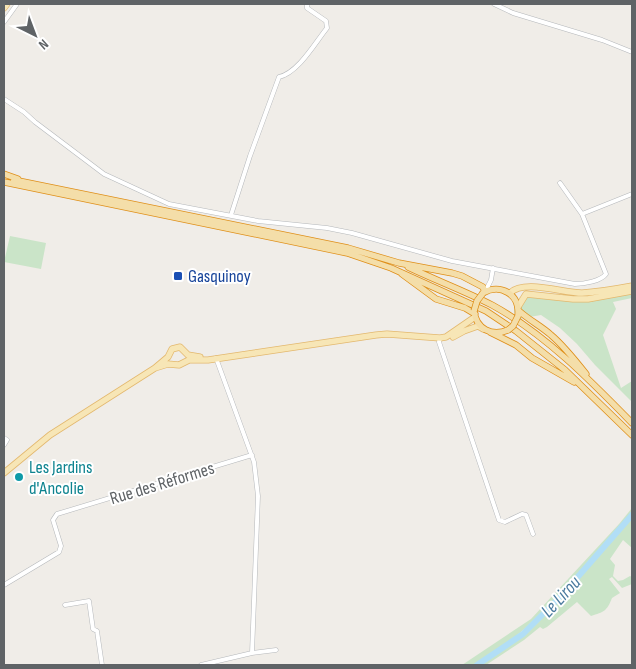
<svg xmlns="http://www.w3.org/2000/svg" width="636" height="669" viewBox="0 0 636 669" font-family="'Sofia Sans Condensed',sans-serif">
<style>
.green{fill:#cae4c8}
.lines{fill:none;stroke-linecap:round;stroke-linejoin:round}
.river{stroke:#b1def6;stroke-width:6}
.minor-casing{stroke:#b5b8bb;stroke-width:5}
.primary-casing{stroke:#e3b86e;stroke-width:7}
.trunk-casing{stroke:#df8f19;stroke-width:7}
.minor{stroke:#fff;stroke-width:4}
.primary{stroke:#f7e6b6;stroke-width:5.5}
.trunk{stroke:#f4dea9;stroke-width:5.5}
.trunk-bridge-casing{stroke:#df8f19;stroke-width:7;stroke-linecap:butt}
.trunk-bridge{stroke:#f4dea9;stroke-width:5.5}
.transit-dot{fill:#1a4fb4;stroke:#fff;stroke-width:2}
.culture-dot{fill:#0f9aa8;stroke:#fff;stroke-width:2}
.labels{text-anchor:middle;stroke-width:4;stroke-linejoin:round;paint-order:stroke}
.transit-label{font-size:18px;fill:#164399;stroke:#fff;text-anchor:start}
.culture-label{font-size:18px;fill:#0d838f;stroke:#fff;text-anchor:start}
.street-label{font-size:18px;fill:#5f6366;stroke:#fff}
.water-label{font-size:19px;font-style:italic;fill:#4b7b9f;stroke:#fff}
</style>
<rect width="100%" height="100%" fill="#f0ede8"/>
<!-- green -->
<path class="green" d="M10 236 46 243 41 269 4 262Z
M632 292V298L613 302 616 309 603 335 621 388 632 381V402L595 365 577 344 560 328 541 315 518 319 514 312 515 304 520 297 527 295 560 299Z
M632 508V512L620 527 586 564 560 595 528 626 516 636 474 665H462L531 619 619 524Z
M632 518V548L623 540 610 559 615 565 613 576 618 581 623 580 630 576 632 577V584L622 588 612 577 609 579 620 593 612 598C607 611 604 612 591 616L577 602 547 627 543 629 540 627 524 640 486 665H478L518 638 536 623 563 596Z"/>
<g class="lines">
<!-- river -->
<path class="river" d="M477 665 523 634 561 596 632 515"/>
<defs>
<path id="minor" d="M494 4 513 13 602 40 632 52
M4 22 17 4
M4 99 24 112 35 122 104 174 169 204 258 221 327 228 352 233 452 261 575 284C584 284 601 281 606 274L582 214 560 183
M582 214 632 194
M231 215 250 156 279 77C298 73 315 43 327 28L326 21 307 8V4
M488 291 487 288 491 280 493 268
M440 338 439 342 499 520 505 522 522 514 526 515 533 534
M216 358 254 462 258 496 252 653
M4 438 7 440 4 445
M4 585 59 552 61 546 53 520 57 514 252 455
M65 605 89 601 93 629 97 631 102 665
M201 665 252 653 276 650"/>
<path id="primary" d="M4 8 7 4
M510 293C524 279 563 293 582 293 599 292 616 289 632 286
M518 307 526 294 573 299H588L632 291
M453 337 464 331 478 326 483 329
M155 368 168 364 179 365 189 360H208L376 335 387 334 440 338 446 337 475 317
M4 473 50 435 155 368 168 357 172 349 180 347 188 355 200 357"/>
<path id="trunk" d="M4 174 18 179
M14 180 348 248 399 263 452 273 462 276 483 287 485 292
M4 182 347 253 391 268 486 311 516 331 565 370 632 435
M408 267C435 280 465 291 492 305 545 334 590 380 632 423
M402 274 436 299 465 308 475 314
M483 293C500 283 520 294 518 315
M474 311C476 329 492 337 508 330
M519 311C529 320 541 326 551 335 564 346 575 360 586 374
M490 332 516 345 532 358 574 382"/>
</defs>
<!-- minor casing -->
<use href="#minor" class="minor-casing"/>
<!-- primary casing -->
<use href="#primary" class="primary-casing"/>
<!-- trunk casing -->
<use href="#trunk" class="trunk-casing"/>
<!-- minor -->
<use href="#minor" class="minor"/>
<!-- primary -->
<use href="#primary" class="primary"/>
<!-- trunk -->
<use href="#trunk" class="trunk"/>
<defs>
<path id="trunk-bridge" d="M474 311 477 301 483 293
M508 330 513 326 518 316"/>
</defs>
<!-- trunk-bridge casing -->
<use href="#trunk-bridge" class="trunk-bridge-casing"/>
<!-- trunk-bridge -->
<use href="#trunk-bridge" class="trunk-bridge"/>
</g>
<!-- markers -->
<rect class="transit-dot" x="173" y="271" width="10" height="10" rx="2.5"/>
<circle class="culture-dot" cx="19" cy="477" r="5"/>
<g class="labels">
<!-- transit labels -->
<g class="transit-label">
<text x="188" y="282">Gasquinoy</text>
</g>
<!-- culture labels -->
<g class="culture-label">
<text x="29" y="473">Les Jardins<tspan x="29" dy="21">d'Ancolie</tspan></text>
</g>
<!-- street labels -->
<g class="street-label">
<text transform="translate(162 483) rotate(-17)" y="6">Rue des Réformes</text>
</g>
<!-- water labels -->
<g class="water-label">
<text transform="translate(560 596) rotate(-47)" y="7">Le Lirou</text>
</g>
</g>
<!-- border -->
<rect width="636" height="669" fill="none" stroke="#5f6366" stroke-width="10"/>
<!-- north arrow -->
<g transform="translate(35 35) rotate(138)" stroke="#ffffff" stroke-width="4" paint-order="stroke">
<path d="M0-4L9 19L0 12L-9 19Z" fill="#5f6366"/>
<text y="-8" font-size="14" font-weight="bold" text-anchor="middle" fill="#5f6366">N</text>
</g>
</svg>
